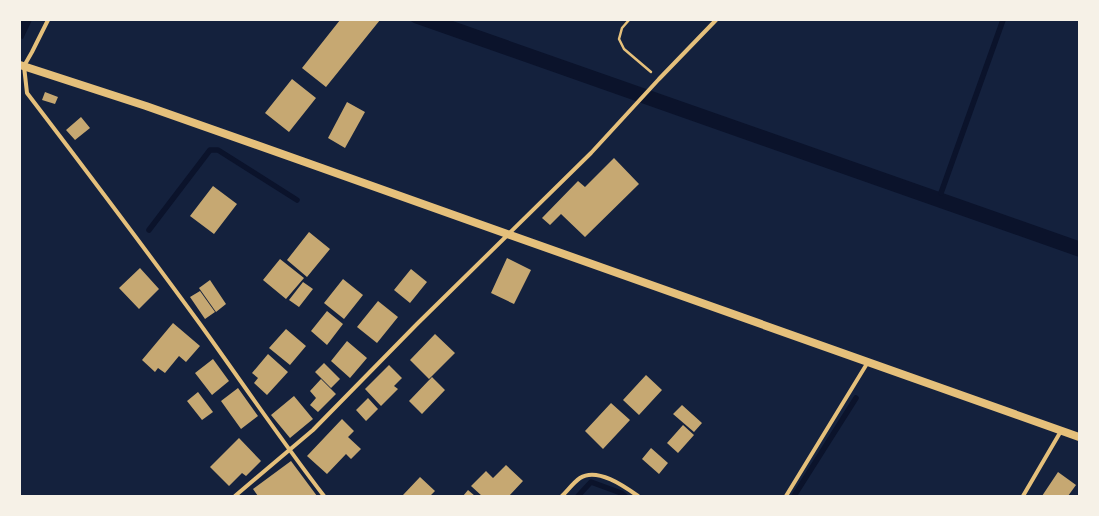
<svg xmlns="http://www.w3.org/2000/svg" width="1099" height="516" viewBox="0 0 1099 516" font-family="'Sofia Sans Condensed',sans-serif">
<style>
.water{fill:#0b132b}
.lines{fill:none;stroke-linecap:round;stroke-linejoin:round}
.stream{stroke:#0b132b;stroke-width:5.5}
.building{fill:#c6a872}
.path{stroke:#e5c07b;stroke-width:2.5}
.minor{stroke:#e5c07b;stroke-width:4}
.secondary{stroke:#e5c07b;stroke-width:8}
</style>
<rect width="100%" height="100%" fill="#14213d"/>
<!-- water -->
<path class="water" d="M20 20H32L23 39 20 38Z
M409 20H450L1079 241V257L414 23Z"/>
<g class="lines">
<!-- stream -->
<path class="stream" d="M941 193 1003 20
M149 230 210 150H218L297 200
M578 496 591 482 621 493 625 496
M794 496 856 398"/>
</g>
<!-- building -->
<path class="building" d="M340 20H380L326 87 302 68Z
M292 79 316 98 289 132 265 113Z
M45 92 58 97 55 104 42 100Z
M347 102 365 112 345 148 328 138Z
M81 117 90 128 75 140 66 130Z
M614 158 639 184 585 237 561 214 550 225 542 218 578 181 585 187Z
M213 186 237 204 214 234 190 216Z
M309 232 330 249 307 277 287 260Z
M507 258 531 270 514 304 491 293Z
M280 259 304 278 286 299 263 280Z
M140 268 159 289 139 309 119 288Z
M411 269 427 282 410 303 394 290Z
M343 279 363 295 344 319 324 303Z
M210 280 226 304 216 312 199 288Z
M303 282 313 289 299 307 289 300Z
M200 291 215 312 205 319 190 297Z
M378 301 398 317 377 343 357 327Z
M327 311 343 324 327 345 311 331Z
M173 323 200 346 186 362 179 356 165 373 158 368 155 372 142 360Z
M286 329 306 346 290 365 269 348Z
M435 334 455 353 429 379 410 360Z
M347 341 367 358 350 378 331 361Z
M268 354 288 372 267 395 254 383 258 378 252 373Z
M213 359 229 381 212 395 195 373Z
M324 363 340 379 331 388 315 372Z
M389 365 402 378 394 386 398 389 381 406 365 389Z
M646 375 662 390 639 415 623 400Z
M432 377 445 390 422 414 409 401Z
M321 379 336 394 318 412 310 405 316 398 310 391Z
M238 388 258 416 241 429 221 401Z
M198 392 213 412 202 420 187 401Z
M294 396 313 419 290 438 271 415Z
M368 398 378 409 366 421 356 410Z
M611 403 630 420 603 449 585 431Z
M682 405 702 423 694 432 673 414Z
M342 419 354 431 348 437 361 449 351 459 346 454 327 474 307 456Z
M683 425 694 435 678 453 667 443Z
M239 438 261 461 246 476 242 473 229 486 210 467Z
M651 448 668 463 659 474 642 459Z
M291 461 317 496H258L253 489Z
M506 465 523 481 509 496H482L471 486 486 471 493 478Z
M1058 472 1076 485 1068 496H1042Z
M420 477 435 491 430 496H405L403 495Z
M468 490 475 496H463Z"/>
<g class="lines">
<!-- path -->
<path class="path" d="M629 20 622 28 619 39 624 49 651 72"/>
<!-- minor -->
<path class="minor" d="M48 20 32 52 24 66 27 93C85 169 143 246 200 324 241 381 281 440 324 496
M235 496 313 430 417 324 591 153 659 79 716 20
M562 496C568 490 574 482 580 478 597 467 624 486 638 496
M786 496 868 362
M1023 496 1061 431"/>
<!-- secondary -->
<path class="secondary" d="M20 65 146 106 302 161 1079 437"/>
</g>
<!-- border -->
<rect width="1099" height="516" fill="none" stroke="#f6f1e7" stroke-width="42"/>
</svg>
